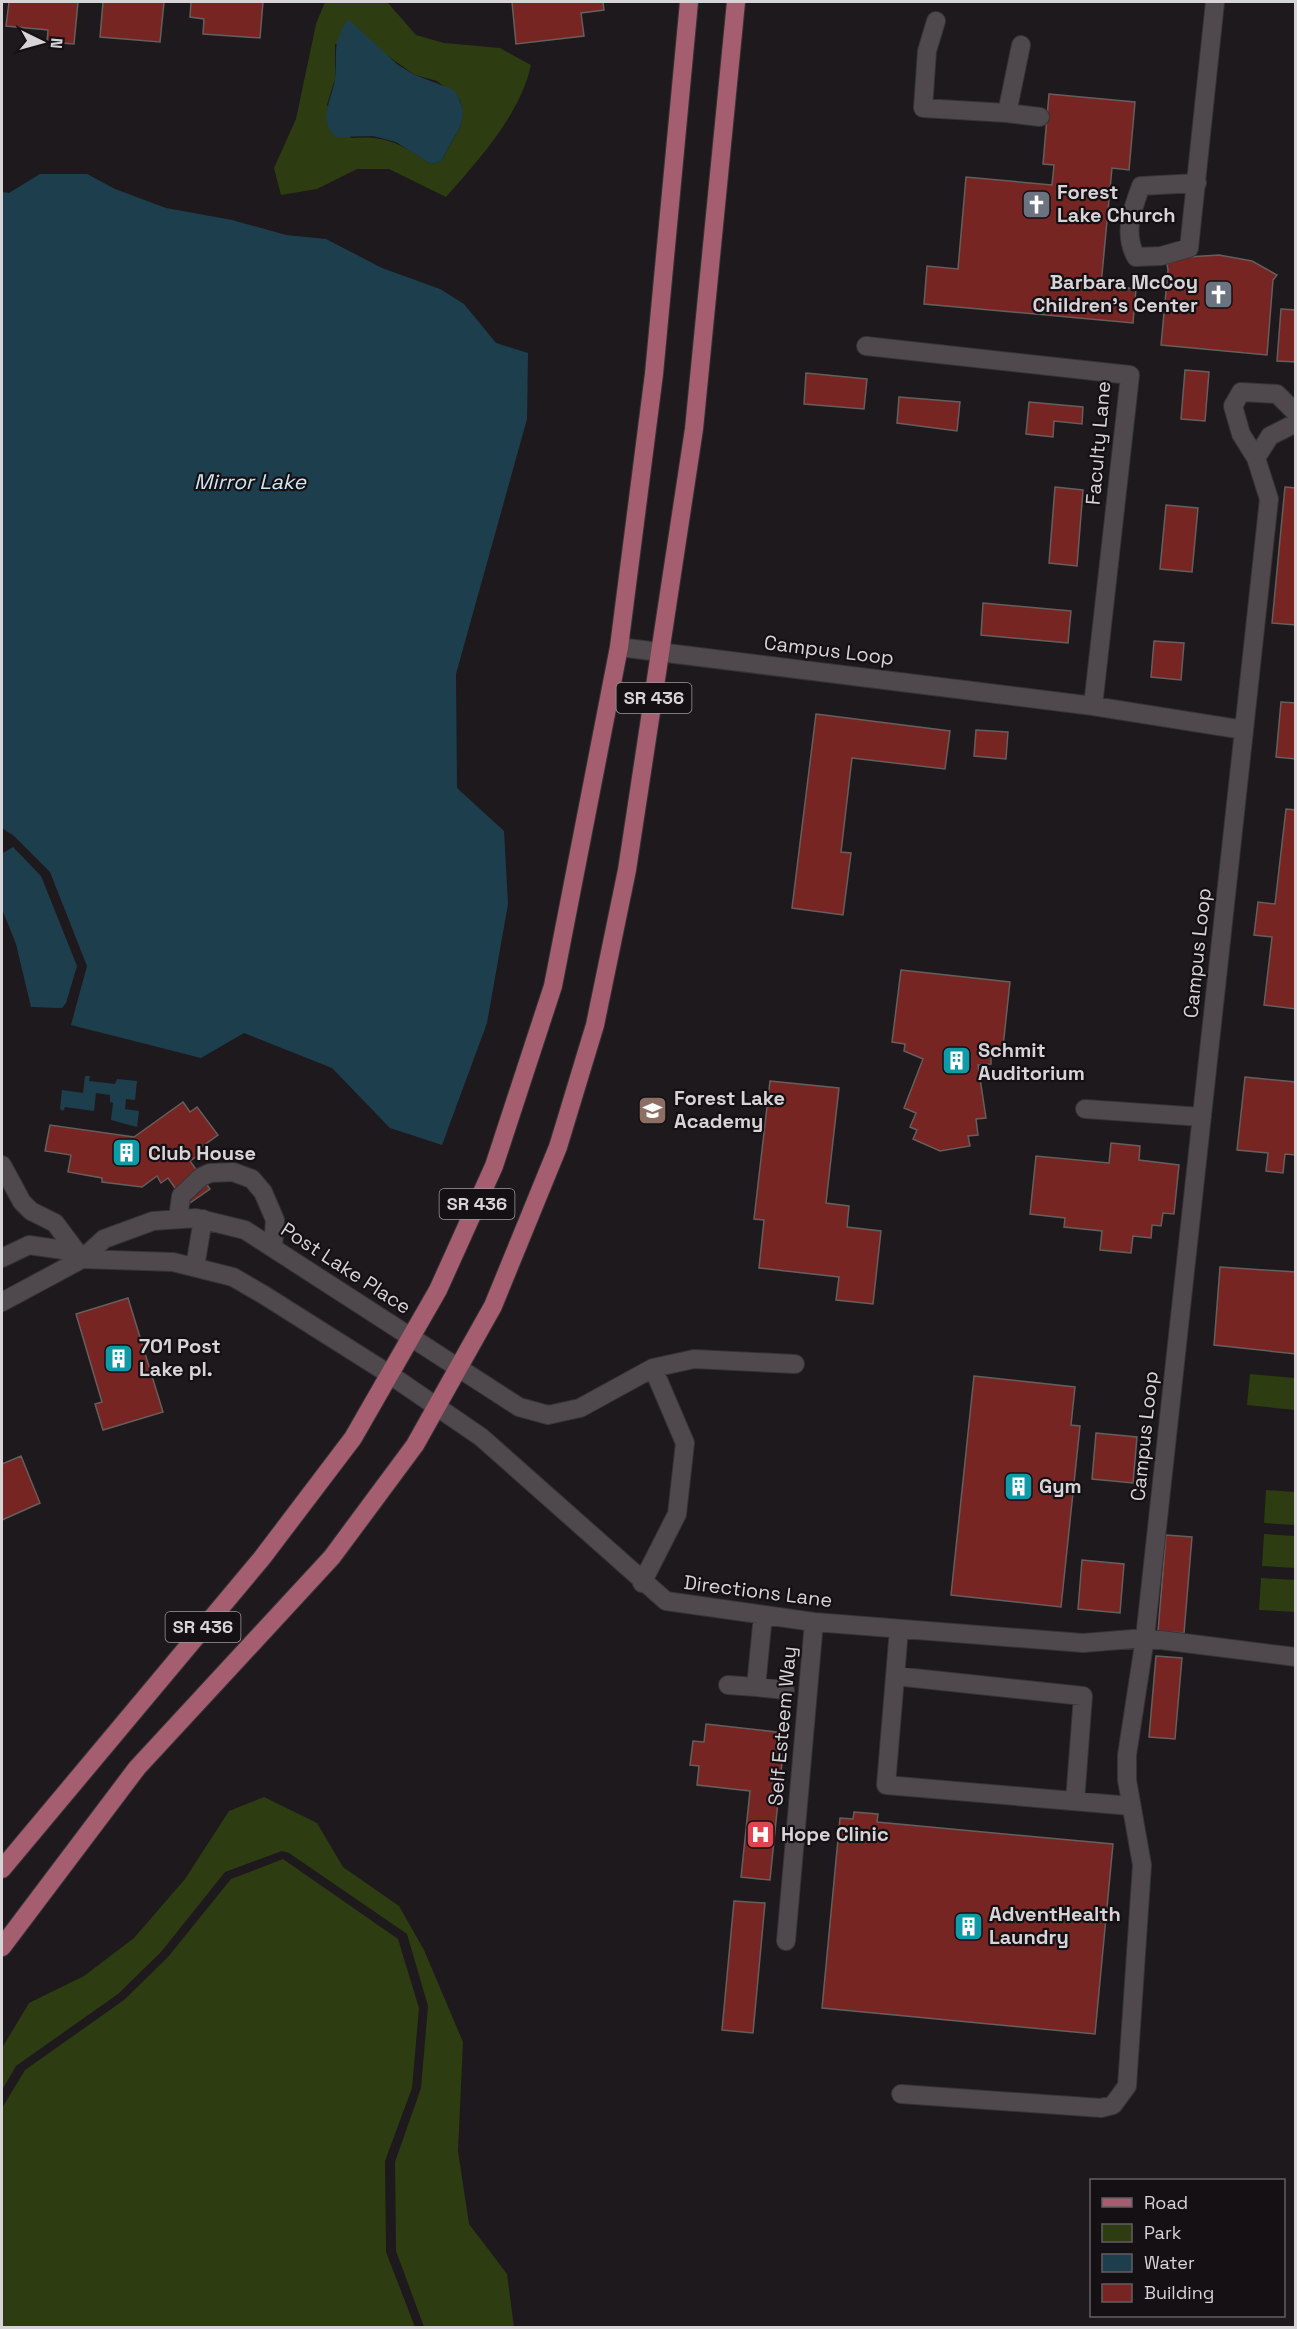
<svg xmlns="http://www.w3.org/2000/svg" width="1297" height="2329" viewBox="0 0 1297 2329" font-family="'Space Grotesk',sans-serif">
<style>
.green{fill:#2d3c11;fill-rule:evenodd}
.water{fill:#1d3f4d}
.building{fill:#772523;stroke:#665e5d;stroke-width:1.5}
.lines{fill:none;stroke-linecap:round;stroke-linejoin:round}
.minor-casing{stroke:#363336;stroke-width:20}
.major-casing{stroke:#363336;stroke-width:20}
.minor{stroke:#4f494e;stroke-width:18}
.major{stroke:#a55e70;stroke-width:18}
.labels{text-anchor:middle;stroke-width:4.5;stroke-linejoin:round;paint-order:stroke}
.shield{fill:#151014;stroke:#9d999c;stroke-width:1.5}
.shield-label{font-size:18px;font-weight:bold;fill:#d7d4d7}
.poi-label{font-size:20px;font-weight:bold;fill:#d7d4d7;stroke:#151014;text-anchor:start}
.street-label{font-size:20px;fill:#d7d4d7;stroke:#151014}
.water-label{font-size:21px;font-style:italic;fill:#cee6f1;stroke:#151014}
</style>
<rect width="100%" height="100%" fill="#1e191d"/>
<!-- green -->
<path class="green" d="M325 2H387L416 35 444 43 500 48 531 65C520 115 479 159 446 197L389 169H357L317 189 281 195 274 168 296 119 316 24ZM335 44 385 54 415 75 437 81 460 100C468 129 451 137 442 161L431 164C402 145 388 135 351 138L327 105 335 79Z
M1250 1374 1295 1378V1410L1247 1405Z
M1266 1490 1295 1492V1525L1264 1523Z
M1264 1534 1295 1536V1568L1262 1566Z
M1261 1578 1295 1580V1612L1259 1610Z
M264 1797 317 1823 343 1867 399 1906 424 1950 463 2042 458 2151 469 2224 507 2274 514 2327H424L396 2251 395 2162 421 2088 428 2006 407 1934 289 1853 282 1851 225 1872 161 1952 118 1994 16 2066 2 2090V2048L29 2003 84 1976 134 1938 185 1879 229 1811Z
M283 1859 398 1939 419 2008 412 2088 385 2161 386 2252 415 2327H2V2108L25 2070 124 2000 168 1957 231 1879Z"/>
<!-- water -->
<path class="water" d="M348 19 398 65 415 75 454 90C475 122 452 134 442 161L431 164 396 142 373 136 336 137C317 120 332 100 335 79 338 50 331 46 348 19Z
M40 174H87L115 189 166 208 232 220 286 235 326 239 382 268 440 289 464 304 496 343 528 353 527 419 456 674 457 788 504 831 508 904 487 1023 442 1145 390 1128 332 1068 244 1033 201 1058 71 1025 87 966 50 872 14 836 2 828V192L9 193Z
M13 847 41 876 77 966 66 1003 62 1008 31 1007 16 944 2 909V859L3 853Z
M85 1076H90L89 1081 115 1084 117 1079 137 1081 135 1100 126 1099 125 1109 139 1111 137 1127 111 1120 113 1103 110 1102V1095L96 1093 94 1111 65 1107 63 1111 60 1109 62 1090 83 1093Z"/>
<!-- building -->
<path class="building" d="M9 2H78L74 44 47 42 48 30 6 26Z
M103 2H164L160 42 100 37Z
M191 2H263L260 38 203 34 204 19 190 17Z
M512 2H603L604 10 581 13 584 36 516 44Z
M1049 94 1135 102 1129 170 1112 168 1101 285 1136 289 1133 323 924 304 927 266 958 269 966 177 1052 185 1054 165 1043 164Z
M1219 255 1252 261 1277 275 1273 280 1267 355 1161 345 1168 270 1167 264 1187 257Z
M1281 309 1296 310V362L1277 361Z
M1185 370 1209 372 1205 421 1181 419Z
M806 373 867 379 864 409 804 404Z
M899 397 960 402 957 431 897 423Z
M1029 402 1083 407 1082 424 1054 421 1053 437 1026 434Z
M1055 487 1083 490 1077 566 1049 563Z
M1285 487 1296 488V625L1272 623Z
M1166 505 1198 508 1192 572 1160 569Z
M983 603 1071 611 1068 643 981 635Z
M1154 641 1184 643 1181 680 1151 677Z
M1281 702 1296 703V759L1276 757Z
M816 714 950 731 945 769 852 758 841 852 851 853 843 915 792 908Z
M976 730 1008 732 1006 759 974 756Z
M1286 809 1296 810V1009L1264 1005 1272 937 1254 935 1258 902 1275 904Z
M901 970 1010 982 1002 1056 991 1055V1064L978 1065 986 1118 976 1119 978 1135 968 1136 970 1146 940 1151 913 1139 917 1130 910 1127 916 1113 904 1108 923 1059 904 1051 905 1044 892 1042Z
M1245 1077 1296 1082V1155L1285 1154 1283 1173 1266 1171 1268 1153 1237 1150Z
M770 1081 839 1088 826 1203 849 1206 847 1227 881 1231 873 1304 836 1300 839 1277 759 1268 764 1220 754 1219Z
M183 1102 190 1112 197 1107 218 1135 196 1151 199 1155 190 1161 210 1189 187 1205 168 1178 161 1183 157 1176 142 1187 102 1182V1178L68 1172 71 1155 45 1151 50 1125 134 1137Z
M1111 1143 1140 1146 1139 1160 1179 1165 1174 1214 1163 1213 1161 1226 1152 1225 1151 1238 1133 1236 1131 1253 1100 1250 1102 1231 1064 1227 1065 1218 1030 1214 1036 1156 1109 1163Z
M1220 1267 1296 1272V1354L1214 1345Z
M128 1298 163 1412 103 1430 95 1404 102 1402 76 1314Z
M974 1376 1075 1387 1071 1425 1080 1426 1061 1607 951 1595Z
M1096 1433 1137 1437 1133 1483 1092 1479Z
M21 1456 40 1503 2 1520V1464Z
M1166 1535 1192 1537 1184 1633 1158 1631Z
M1082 1560 1124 1564 1120 1613 1078 1609Z
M1156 1656 1182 1658 1175 1739 1149 1737Z
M706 1724 785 1733 770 1880 741 1877 750 1791 697 1785 699 1766 690 1765 693 1741 704 1742Z
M854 1812 878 1814 877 1822 1113 1844 1095 2034 822 2008 840 1818 853 1819Z
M734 1901 765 1903 753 2033 722 2030Z"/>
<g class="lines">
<defs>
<path id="minor" d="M936 21 927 51 923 108 1007 113
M1021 45 1007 113 1040 117
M1197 183 1141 186C1132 210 1123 233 1136 257L1161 256 1189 248 1215 2
M866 346 1130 375 1093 706
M1256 458 1270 436 1296 423
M619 647 1093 706 1244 730 1145 1638 1127 1755V1780L1142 1865 1127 2086 1113 2105 1101 2108 901 2094
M1244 730 1269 499 1256 458 1241 434 1233 406 1241 392 1277 394 1296 413
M1085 1109 1202 1117
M2 1165 22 1202 31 1211 55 1223 82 1259
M178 1219 181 1196 201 1177 210 1173 233 1172 252 1179 263 1192 275 1220 273 1247
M2 1258 29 1245 77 1252
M82 1259 173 1262 233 1277 264 1295 389 1374 481 1437 666 1601 814 1622 1083 1643 1145 1638 1296 1657
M195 1267 203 1219
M2 1302 82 1259 104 1239 153 1221 196 1218 245 1230 519 1407 548 1415 580 1408 653 1368 694 1359 795 1364
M642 1583 677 1514 685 1443 653 1368
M763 1615 756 1687 785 1690
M899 1629 886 1785 1131 1806
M895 1676 1083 1696 1075 1801
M728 1685 756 1687
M786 1941 814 1622"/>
<path id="major" d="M2 1869 262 1558 353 1438 438 1290 494 1166 553 986 619 647 654 374 689 2
M2 1947 137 1768 332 1557 415 1445 493 1306 558 1147 595 1025 627 870 694 429 736 2"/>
</defs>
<!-- minor casing -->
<use href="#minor" class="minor-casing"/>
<!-- major casing -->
<use href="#major" class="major-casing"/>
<!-- minor -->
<use href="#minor" class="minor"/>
<!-- major -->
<use href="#major" class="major"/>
</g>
<!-- icons -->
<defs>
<symbol id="church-square" viewBox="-11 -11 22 22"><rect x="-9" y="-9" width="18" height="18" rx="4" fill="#6b7280" stroke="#151014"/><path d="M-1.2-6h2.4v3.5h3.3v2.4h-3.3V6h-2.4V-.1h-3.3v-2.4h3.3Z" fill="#fff"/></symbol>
<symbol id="building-square" viewBox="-11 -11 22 22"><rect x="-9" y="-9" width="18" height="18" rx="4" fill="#0f9aa8" stroke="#151014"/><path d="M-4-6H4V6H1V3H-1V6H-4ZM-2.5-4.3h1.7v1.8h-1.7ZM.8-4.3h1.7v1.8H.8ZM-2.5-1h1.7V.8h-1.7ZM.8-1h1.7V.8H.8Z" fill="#fff"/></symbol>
<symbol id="school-square" viewBox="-11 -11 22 22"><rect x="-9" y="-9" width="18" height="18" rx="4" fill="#8d6e63" stroke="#151014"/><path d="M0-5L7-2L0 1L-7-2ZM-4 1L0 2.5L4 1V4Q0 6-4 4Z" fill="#fff"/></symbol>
<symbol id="hospital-square" viewBox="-11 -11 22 22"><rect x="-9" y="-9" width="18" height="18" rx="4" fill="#e0444e" stroke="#151014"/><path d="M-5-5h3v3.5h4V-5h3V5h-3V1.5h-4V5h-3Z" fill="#fff"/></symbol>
</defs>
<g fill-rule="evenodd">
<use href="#church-square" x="1020" y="188" width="33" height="33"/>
<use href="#church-square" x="1202" y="278" width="33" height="33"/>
<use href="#building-square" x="940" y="1044" width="33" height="33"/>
<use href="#school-square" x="636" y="1094" width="33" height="33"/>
<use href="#building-square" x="110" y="1136" width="33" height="33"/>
<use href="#building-square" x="102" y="1342" width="33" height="33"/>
<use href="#building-square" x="1002" y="1470" width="33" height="33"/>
<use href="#hospital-square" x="744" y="1818" width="33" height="33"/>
<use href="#building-square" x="952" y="1910" width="33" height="33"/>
</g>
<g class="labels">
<!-- shield labels -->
<g class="shield">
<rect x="616.5" y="683" width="75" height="30" rx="4.5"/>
<rect x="439.5" y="1189" width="75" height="30" rx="4.5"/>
<rect x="165.5" y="1612" width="75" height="30" rx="4.5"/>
</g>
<g class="shield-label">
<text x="654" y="704">SR 436</text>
<text x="477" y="1210">SR 436</text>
<text x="203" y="1633">SR 436</text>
</g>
<!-- poi labels -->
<g class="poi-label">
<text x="1057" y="199">Forest<tspan x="1057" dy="23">Lake Church</tspan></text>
<text x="1198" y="289" text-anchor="end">Barbara McCoy<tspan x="1198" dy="23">Children's Center</tspan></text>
<text x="978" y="1057">Schmit<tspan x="978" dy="23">Auditorium</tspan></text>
<text x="674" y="1105">Forest Lake<tspan x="674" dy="23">Academy</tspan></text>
<text x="148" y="1160">Club House</text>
<text x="139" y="1353">701 Post<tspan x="139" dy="23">Lake pl.</tspan></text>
<text x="1039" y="1493">Gym</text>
<text x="781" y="1841">Hope Clinic</text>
<text x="989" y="1921">AdventHealth<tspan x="989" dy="23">Laundry</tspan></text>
</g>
<!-- street labels -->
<g class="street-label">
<text transform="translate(1098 443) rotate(-85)" y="7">Faculty Lane</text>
<text transform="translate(829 650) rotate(7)" y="7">Campus Loop</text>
<text transform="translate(1197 953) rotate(-84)" y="7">Campus Loop</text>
<text transform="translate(346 1268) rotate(33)" y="7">Post Lake Place</text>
<text transform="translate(1144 1436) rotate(-84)" y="7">Campus Loop</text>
<text transform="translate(758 1591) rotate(7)" y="7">Directions Lane</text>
<text transform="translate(782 1726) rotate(-85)" y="7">Self Esteem Way</text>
</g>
<!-- water labels -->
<g class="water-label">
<text x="250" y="489">Mirror Lake</text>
</g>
</g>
<!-- border -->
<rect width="1297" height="2329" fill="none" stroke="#d7d4d7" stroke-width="6"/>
<!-- legend -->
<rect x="1090" y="2179" width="195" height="138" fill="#151014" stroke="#635e62" stroke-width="1.5"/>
<rect x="1102" y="2198" width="30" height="9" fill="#a55e70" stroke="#635e62" stroke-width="1.5"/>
<text x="1144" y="2209" font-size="18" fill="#d7d4d7">Road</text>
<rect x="1102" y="2224" width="30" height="18" fill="#2d3c11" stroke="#635e62" stroke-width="1.5"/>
<text x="1144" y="2239" font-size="18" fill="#d7d4d7">Park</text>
<rect x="1102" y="2254" width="30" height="18" fill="#1d3f4d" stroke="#635e62" stroke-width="1.5"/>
<text x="1144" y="2269" font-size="18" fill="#d7d4d7">Water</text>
<rect x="1102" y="2284" width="30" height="18" fill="#772523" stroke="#635e62" stroke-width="1.5"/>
<text x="1144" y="2299" font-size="18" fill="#d7d4d7">Building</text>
<!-- north arrow -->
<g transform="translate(42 42) rotate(95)" stroke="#151014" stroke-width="4.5" paint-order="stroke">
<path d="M0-4.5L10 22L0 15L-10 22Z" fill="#d7d4d7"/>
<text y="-9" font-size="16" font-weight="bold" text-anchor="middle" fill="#d7d4d7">N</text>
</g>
</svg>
